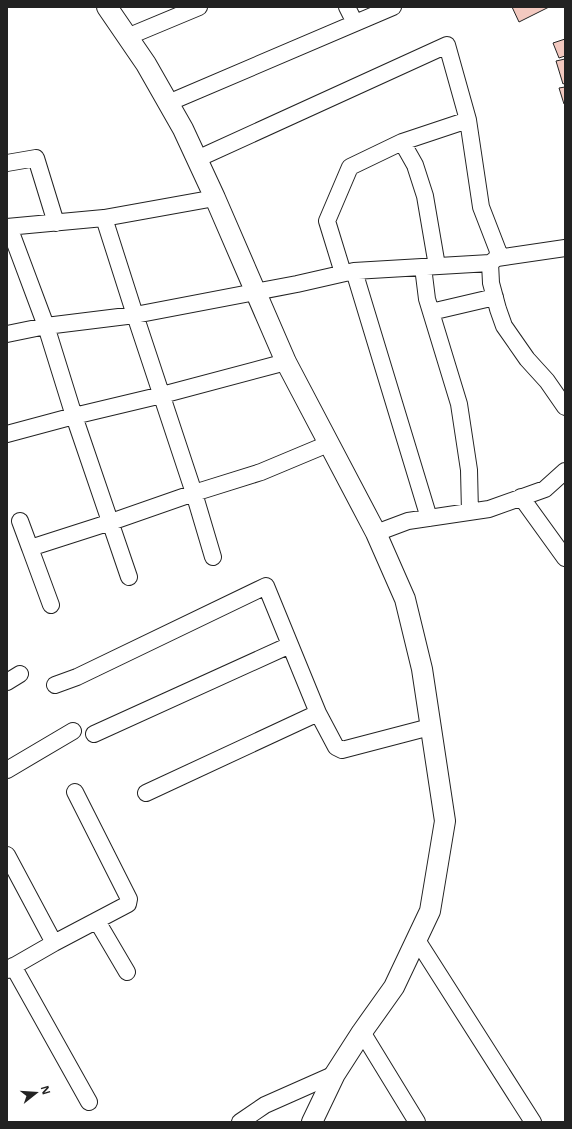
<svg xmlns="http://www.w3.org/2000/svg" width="572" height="1129" viewBox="0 0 572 1129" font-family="'Noto Sans',sans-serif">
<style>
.building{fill:#f3c9c0;stroke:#222}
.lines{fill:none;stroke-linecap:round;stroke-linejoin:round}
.minor-casing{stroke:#222;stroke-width:18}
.major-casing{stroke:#222;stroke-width:22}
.minor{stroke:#fff;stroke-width:16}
.major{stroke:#fff;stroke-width:20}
</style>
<rect width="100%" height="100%" fill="#fff"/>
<!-- building -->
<path class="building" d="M512 7H549L519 22Z
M565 39V56L559 58 553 43Z
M565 59V83L563 84 556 61Z
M565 87V103L564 104 559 88Z"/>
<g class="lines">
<defs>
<path id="minor" d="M347 7 355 23
M127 37 199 7
M168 103 393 7
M402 142 415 165 425 196 437 266
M197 159 447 45 468 120 481 207 498 251 497 258 490 263 491 283 498 309 504 326 527 359 547 381 565 407
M7 163 36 158 56 223
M104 218 135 315 194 493 213 557
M7 227 104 218 215 198
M9 227 46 326 74 416 129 577
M497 258 565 248
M423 267 427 299 459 404 469 470 470 512
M354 271 429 518
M343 273 327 221 350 167 402 142 468 120
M431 312 495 297
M7 334 46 326 135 315 297 284 354 271 490 263
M7 434 74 416 162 395 286 362
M521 497 565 558
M20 521 30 548
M376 533 408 521 489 509 545 489 565 471
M51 605 30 548 111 522 194 493 261 472 328 444
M7 682 20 674
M55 685 77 677 266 586 318 713 336 747 342 750 430 727
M94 734 290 645
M7 770 73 731
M146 793 318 713
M7 855 54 943
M97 921 127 972
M417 940 533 1122
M13 966 89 1102
M7 970 54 943 128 904 129 899 75 792
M362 1032 417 1122
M240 1122 265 1105 335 1074"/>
<path id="major" d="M107 7 146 64 183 129 215 198 286 362 376 533 405 599 422 669 445 821 430 911 394 987 362 1032 335 1074 312 1122"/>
</defs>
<!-- minor casing -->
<use href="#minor" class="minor-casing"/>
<!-- major casing -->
<use href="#major" class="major-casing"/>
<!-- minor -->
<use href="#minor" class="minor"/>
<!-- major -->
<use href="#major" class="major"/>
</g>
<!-- border -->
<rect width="572" height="1129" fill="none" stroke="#222222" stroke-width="16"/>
<!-- north arrow -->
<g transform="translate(36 1093) rotate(73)" stroke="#ffffff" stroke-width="3" paint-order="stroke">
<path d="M0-3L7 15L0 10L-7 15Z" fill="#222222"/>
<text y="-6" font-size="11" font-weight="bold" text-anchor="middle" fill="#222222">N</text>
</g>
</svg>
